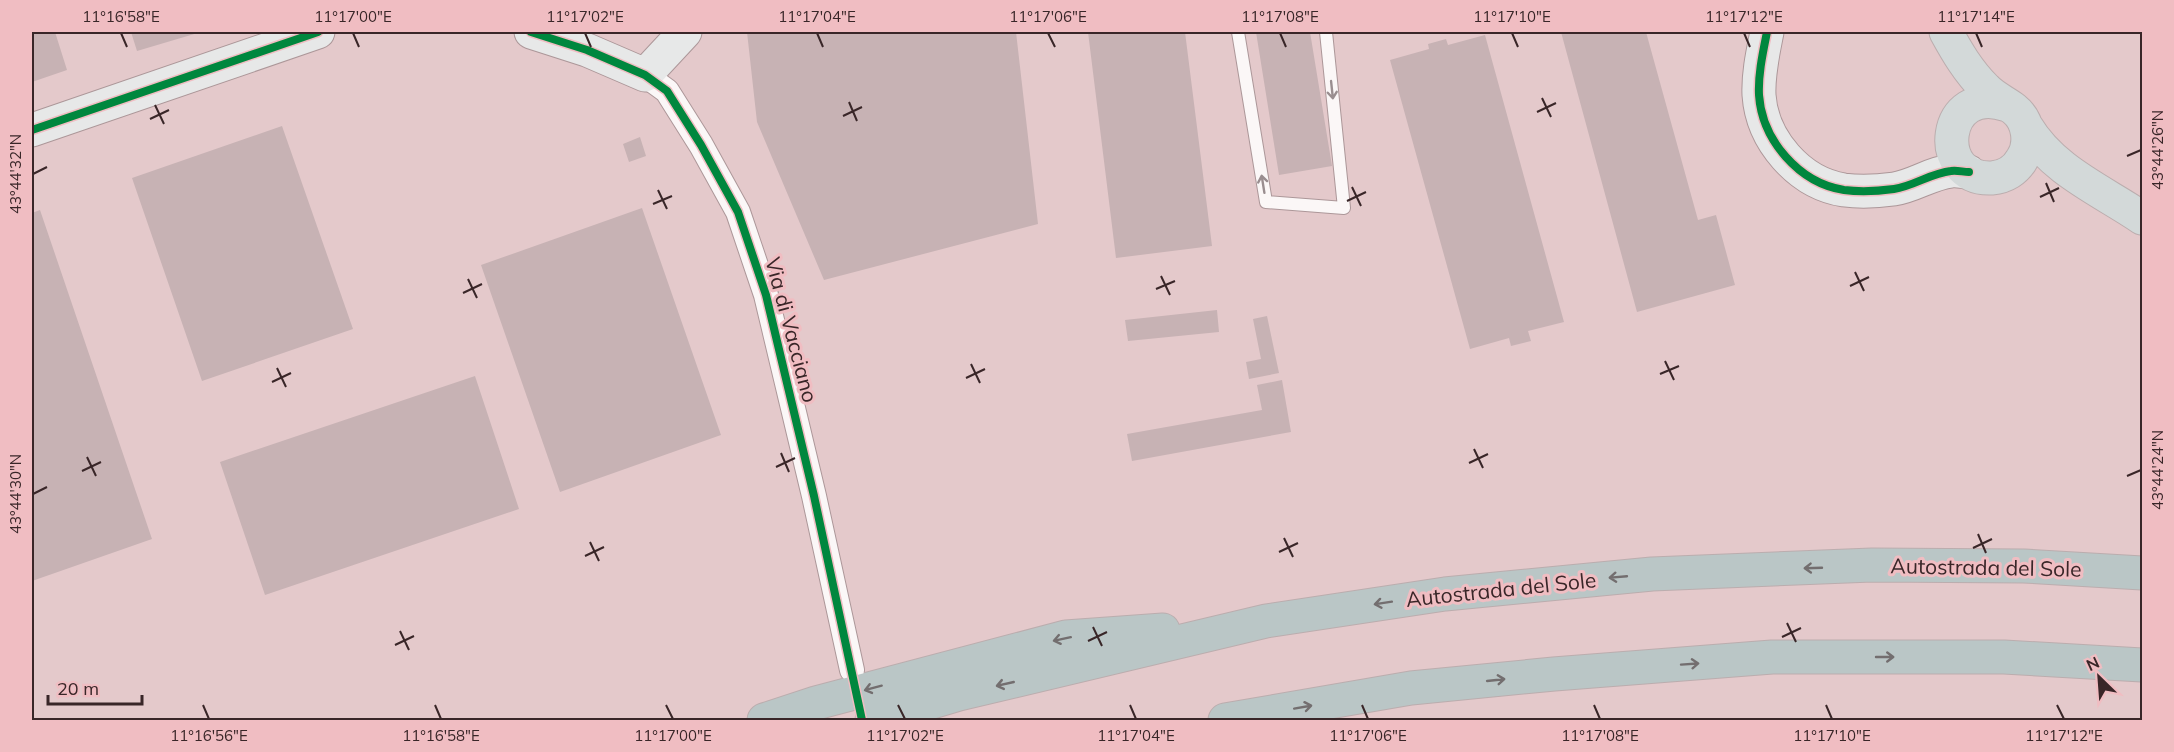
<svg xmlns="http://www.w3.org/2000/svg" width="2174" height="752" viewBox="0 0 2174 752" font-family="Mulish,sans-serif">
<style>
.building{fill:#c7b2b4}
.lines{fill:none;stroke-linecap:round;stroke-linejoin:round}
.lane-casing{stroke:#ac9799;stroke-width:14}
.street-casing{stroke:#ac9799;stroke-width:26}
.secondary-casing{stroke:#ac9799;stroke-width:35}
.primary-casing{stroke:#bbadae;stroke-width:35}
.highway-casing{stroke:#bbadae;stroke-width:35}
.lane{stroke:#fbf7f7;stroke-width:12}
.street{stroke:#fbf7f7;stroke-width:24}
.secondary{stroke:#e7e8e8;stroke-width:33}
.primary{stroke:#d3d9d9;stroke-width:33}
.highway{stroke:#bac6c6;stroke-width:33}
.cycleway-casing{stroke:#f0bdc2;stroke-width:11}
.cycleway{stroke:#00873e;stroke-width:8}
.oneway{stroke:#9a8e90}
.oneway2{stroke:#736e6f}
.ticks{fill:none;stroke:#392628;stroke-width:2}
.labels{text-anchor:middle;stroke-width:6;stroke-linejoin:round;paint-order:stroke}
.street-label{font-size:21px;fill:#392628;stroke:#f0bdc2}
.neatline{fill:none;stroke:#392628;stroke-width:2}
.ticks-label{font-size:15px;text-anchor:middle;fill:#392628}
</style>
<rect width="100%" height="100%" fill="#e4c9cb"/>
<!-- building -->
<path class="building" d="M32 32H55L67 70 32 82Z
M131 32H201L137 51Z
M747 32H1016L1038 224 824 280 757 122Z
M1088 32H1185L1212 246 1116 258Z
M1256 32H1310L1332 166 1279 175Z
M1561 32H1646L1698 220 1716 215 1735 285 1637 312Z
M1485 35 1564 322 1528 331 1531 341 1511 346 1509 338 1470 349 1390 60 1429 49 1428 44 1446 39 1448 45Z
M282 126 353 329 202 381 132 178Z
M640 137 646 156 629 162 623 144Z
M642 208 721 435 560 492 481 265Z
M40 210 152 539 32 581V213Z
M1217 310 1219 332 1128 341 1125 320Z
M1267 316 1279 373 1249 379 1246 362 1261 359 1253 319Z
M475 376 519 509 265 595 220 462Z
M1282 380 1291 432 1132 461 1127 434 1262 410 1257 385Z"/>
<g class="lines">
<defs>
<path id="lane" d="M1238 32 1266 202 1344 208 1326 32"/>
<path id="street" d="M645 75 667 91 701 145 738 212 766 295 814 496 852 670"/>
<path id="secondary" d="M531 32 587 50 645 75 685 32
M1767 32C1763 52 1758 74 1759 95 1762 140 1799 183 1844 190 1860 192 1879 191 1894 189 1914 186 1931 173 1951 171 1957 170 1963 172 1969 172
M32 130 318 32"/>
<path id="primary" d="M1946 32C1957 52 1968 71 1985 88 1993 97 2005 102 2014 109 2029 121 2032 144 2022 159 2016 170 2005 177 1992 178 1932 181 1941 82 2007 105
M2026 126C2053 171 2101 190 2142 218"/>
<path id="highway" d="M764 720 816 703 1066 637 1163 630
M872 720 959 694 1266 621 1445 594 1652 574 1872 565 2024 566 2142 573
M1225 720 1411 688 1554 674 1772 657H2004L2142 665"/>
</defs>
<!-- lane casing -->
<use href="#lane" class="lane-casing"/>
<!-- street casing -->
<use href="#street" class="street-casing"/>
<!-- secondary casing -->
<use href="#secondary" class="secondary-casing"/>
<!-- primary casing -->
<use href="#primary" class="primary-casing"/>
<!-- highway casing -->
<use href="#highway" class="highway-casing"/>
<!-- lane -->
<use href="#lane" class="lane"/>
<!-- street -->
<use href="#street" class="street"/>
<!-- secondary -->
<use href="#secondary" class="secondary"/>
<!-- primary -->
<use href="#primary" class="primary"/>
<!-- highway -->
<use href="#highway" class="highway"/>
<defs>
<path id="cycleway" d="M531 32 587 50 645 75 667 91 701 145 738 212 766 295 814 496 862 720
M1767 32C1763 52 1758 74 1759 95 1762 140 1799 183 1844 190 1860 192 1879 191 1894 189 1914 186 1931 173 1951 171 1957 170 1963 172 1969 172
M32 130 318 32"/>
</defs>
<!-- cycleway casing -->
<use href="#cycleway" class="cycleway-casing"/>
<!-- cycleway -->
<use href="#cycleway" class="cycleway"/>
</g>
<!-- one-way arrows -->
<defs><path id="oneway-shaft" d="M-6 0H5M1.5-3L5.5 0L1.5 3" fill="none" stroke-width="1.6" stroke-linecap="round" stroke-linejoin="round" transform="scale(1.5)"/></defs>
<g class="oneway">
<use href="#oneway-shaft" transform="translate(1332 90) rotate(84)"/>
<use href="#oneway-shaft" transform="translate(1263 184) rotate(-99)"/>
</g>
<g class="oneway2">
<use href="#oneway-shaft" transform="translate(1813 568) rotate(178)"/>
<use href="#oneway-shaft" transform="translate(1618 577) rotate(175)"/>
<use href="#oneway-shaft" transform="translate(1383 603) rotate(171)"/>
<use href="#oneway-shaft" transform="translate(1062 639) rotate(168)"/>
<use href="#oneway-shaft" transform="translate(1885 657)"/>
<use href="#oneway-shaft" transform="translate(1690 664) rotate(-4)"/>
<use href="#oneway-shaft" transform="translate(1496 680) rotate(-6)"/>
<use href="#oneway-shaft" transform="translate(1005 684) rotate(167)"/>
<use href="#oneway-shaft" transform="translate(873 688) rotate(165)"/>
<use href="#oneway-shaft" transform="translate(1303 707) rotate(-10)"/>
</g>
<!-- ticks -->
<path class="ticks" d="M121 33 127 47M353 33 359 47M585 33 591 47M817 33 823 47M1048 33 1055 47M1280 33 1286 47M1512 33 1518 47M1744 33 1750 47M1976 33 1982 47M1542 98 1551 117M849 102 857 121M155 105 164 124M1537 112 1556 103M843 116 862 107M150 119 169 110M2127 156 2141 150M33 174 47 167M2046 183 2054 202M1352 187 1361 206M658 190 667 209M2040 197 2059 188M1347 201 1366 192M653 204 672 196M1855 272 1864 291M1161 276 1170 295M468 279 477 298M1850 286 1869 277M1156 289 1175 281M463 293 482 284M1665 361 1674 380M971 364 980 383M277 368 286 387M1660 374 1679 366M966 378 985 369M272 382 291 373M1474 449 1483 468M781 453 789 472M87 457 96 476M1469 463 1488 454M776 467 795 458M82 471 101 462M2127 476 2141 470M33 494 47 487M1978 534 1986 553M1284 538 1293 557M590 542 599 561M1973 548 1992 539M1279 552 1298 543M585 556 604 547M1787 623 1796 642M1093 627 1102 646M400 631 409 650M1782 637 1801 628M1088 641 1107 632M395 645 414 636M203 705 209 719M435 705 441 719M666 705 673 719M898 705 905 719M1130 705 1136 719M1362 705 1368 719M1594 705 1600 719M1826 705 1832 719M2057 705 2064 719"/>
<g class="labels">
<!-- street labels -->
<g class="street-label">
<text transform="translate(791 330) rotate(75)" y="7">Via di Vacciano</text>
<text transform="translate(1986 568) rotate(1)" y="7">Autostrada del Sole</text>
<text transform="translate(1501 590) rotate(-6)" y="7">Autostrada del Sole</text>
</g>
</g>
<!-- border -->
<rect width="2174" height="752" fill="none" stroke="#f0bdc2" stroke-width="66"/>
<!-- north arrow -->
<g transform="translate(2099 677) rotate(335)" stroke="#f0bdc2" stroke-width="4.5" paint-order="stroke">
<path d="M0-4.5L10 22L0 15L-10 22Z" fill="#392628"/>
<text y="-9" font-size="16" font-weight="bold" text-anchor="middle" fill="#392628">N</text>
</g>
<!-- scale -->
<path d="M48 695v9h94v-9" fill="none" stroke="#392628" stroke-width="3"/>
<text x="57" y="695" font-size="18" fill="#392628" stroke="#f0bdc2" stroke-width="4.5" paint-order="stroke">20 m</text>
<rect x="33" y="33" width="2108" height="686" class="neatline"/>
<g class="ticks-label">
<text x="121" y="22">11°16'58"E</text>
<text x="353" y="22">11°17'00"E</text>
<text x="585" y="22">11°17'02"E</text>
<text x="817" y="22">11°17'04"E</text>
<text x="1048" y="22">11°17'06"E</text>
<text x="1280" y="22">11°17'08"E</text>
<text x="1512" y="22">11°17'10"E</text>
<text x="1744" y="22">11°17'12"E</text>
<text x="1976" y="22">11°17'14"E</text>
<text transform="translate(2158 150) rotate(-90)" y="5">43°44'26"N</text>
<text transform="translate(16 174) rotate(-90)" y="5">43°44'32"N</text>
<text transform="translate(2158 470) rotate(-90)" y="5">43°44'24"N</text>
<text transform="translate(16 494) rotate(-90)" y="5">43°44'30"N</text>
<text x="209" y="741">11°16'56"E</text>
<text x="441" y="741">11°16'58"E</text>
<text x="673" y="741">11°17'00"E</text>
<text x="905" y="741">11°17'02"E</text>
<text x="1136" y="741">11°17'04"E</text>
<text x="1368" y="741">11°17'06"E</text>
<text x="1600" y="741">11°17'08"E</text>
<text x="1832" y="741">11°17'10"E</text>
<text x="2064" y="741">11°17'12"E</text>
</g>
</svg>
